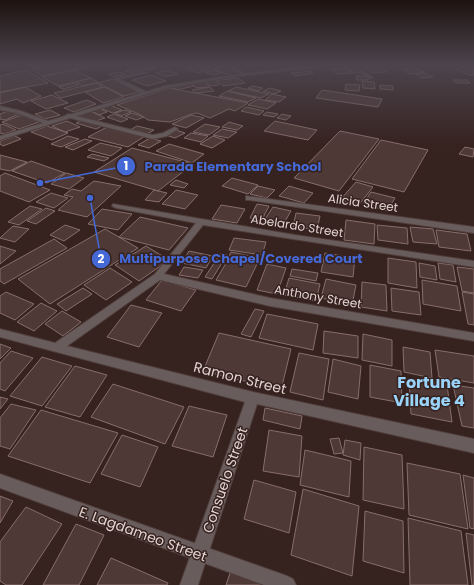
<svg xmlns="http://www.w3.org/2000/svg" width="474" height="585" viewBox="0 0 474 585" font-family="Poppins,sans-serif">
<style>
.building{fill:#4e3936;stroke:#866e6b}
.lines{fill:none;stroke-linecap:round;stroke-linejoin:round}
.service-casing{stroke:#513e3b;stroke-width:2}
.minor-casing{stroke:#513e3b;stroke-width:2}
.tertiary-casing{stroke:#513e3b;stroke-width:2}
.service{fill:#685d5c;fill-rule:evenodd}
.minor{fill:#685d5c;fill-rule:evenodd}
.tertiary{fill:#685d5c;fill-rule:evenodd}
.labels{text-anchor:middle;stroke-width:3;stroke-linejoin:round;paint-order:stroke}
.street-label{font-size:12px;fill:#e1d3d1;stroke:#36221f}
.near-street-label{font-size:14px;fill:#e1d3d1;stroke:#36221f}
.near-neighbourhood-label{font-size:16px;font-weight:bold;fill:#99d3f9;stroke:#36221f}
.leader{fill:none;stroke:#4469d7;stroke-width:1.5}
.callout-dot{fill:#4469d7;stroke:#36221f;stroke-width:1.5}
.mark-label{font-size:12px;text-anchor:middle;font-weight:bold;fill:#fff}
.callout-label{font-size:13px;text-anchor:middle;font-weight:bold;fill:#4469d7;stroke:#36221f;stroke-width:3;stroke-linejoin:round;paint-order:stroke}
</style>
<rect width="100%" height="100%" fill="#36221f"/>
<!-- building -->
<path class="building" d="M29 64H52L34 68Z
M58 64H86L90 67 41 76 31 69Z
M200 64H213L220 67 214 69Z
M361 64H377L387 72 372 73Z
M445 64H466L474 68V75H469Z
M148 65 156 68 148 70 141 67Z
M196 65 209 70 198 73 185 68Z
M345 66H353L362 73H354Z
M222 67 241 73 233 76 214 70Z
M137 68 142 70 130 73 125 71Z
M345 68 353 73 338 74 330 69Z
M416 68 424 72 410 74 402 69Z
M26 70 48 83 0 92V76Z
M74 70 91 78 58 86 42 77Z
M169 70 178 74 165 77 156 73Z
M212 70 221 73 214 75 205 73Z
M310 71 313 73 295 76 291 73Z
M120 72 125 74 114 77 109 74Z
M426 73 433 77 422 78 416 74Z
M151 75 166 81 147 86 132 80Z
M356 76H367L368 80H357Z
M91 78 98 82 83 86 76 82Z
M238 78 245 83 223 86 217 80Z
M113 79 139 92 124 96 98 83Z
M216 80 219 85 210 86 206 81Z
M453 80H467L470 83H456Z
M204 81 209 87 196 88 192 83Z
M362 81 374 82 375 89 363 88Z
M75 83 79 85 63 89 59 87Z
M96 83 103 87 61 98 54 93Z
M190 84 194 86 176 90 173 87Z
M346 84 360 85 359 91 345 90Z
M380 85 393 86V90L380 89Z
M253 86 263 88 258 91 248 88Z
M25 87 41 96 23 103 17 99 0 104V93Z
M105 87 124 97 103 103 85 92Z
M210 87 214 91 196 93 192 90Z
M236 87 269 94 261 98 228 91Z
M169 88 248 103 235 111 229 109 210 118 197 113 192 114 170 122 148 120 139 114 117 105Z
M270 88 281 91 274 94 263 91Z
M322 90 382 99 378 107 316 98Z
M227 91 256 98 248 102 219 96Z
M272 94 286 97 279 102 265 100Z
M52 95 68 103 46 109 31 101Z
M258 99 276 103 267 109 248 105Z
M87 100 96 104 74 112 64 108Z
M110 105 122 110 113 113 102 109Z
M246 107 264 111 259 115 241 111Z
M99 108 107 112 99 115 91 111Z
M50 110 60 115 45 119 35 114Z
M125 110 131 112 121 116 115 113Z
M8 111 19 114 5 120 0 119V114Z
M91 111 105 118 93 122 79 116Z
M267 112 278 114 274 117 263 115Z
M132 113 144 117 136 120 125 116Z
M114 114 128 119 121 122 107 117Z
M282 114 291 116 286 120 277 118Z
M22 115 39 122 19 129 2 122Z
M191 115 204 118 186 128 172 124Z
M82 120 102 126 96 129 76 123Z
M67 121 80 127 65 132 52 126Z
M275 121 317 130 308 140 264 131Z
M229 122 243 126 237 130 222 127Z
M3 124 16 130 4 134 0 133V125Z
M205 124 220 127 209 135 193 132Z
M47 126 68 133 52 140 31 132Z
M137 126 154 130 147 134 130 130Z
M107 127 145 136 128 147 88 137Z
M222 129 237 132 228 138 213 135Z
M176 130 185 133 175 138 166 135Z
M340 131 379 139 339 191 294 178Z
M191 133 208 136 201 142 184 138Z
M15 136 21 139 3 146 0 144V141Z
M68 136 79 139 61 147 51 144Z
M213 136 225 140 212 148 200 144Z
M150 138 161 141 149 148 138 145Z
M85 139 92 141 73 150 65 147Z
M381 140 428 150 404 192 352 179Z
M100 143 122 148 111 156 88 150Z
M169 144 204 154 192 163 156 151Z
M465 147 474 149 473 157 459 154Z
M132 148 193 164 158 191 94 172Z
M92 154 109 158 104 161 87 157Z
M0 155 27 162 10 171 0 169Z
M31 161 65 173 47 183 12 171Z
M5 173 50 190 29 202 0 191V176Z
M66 173 84 178 69 189 51 184Z
M232 178 258 185 248 194 222 186Z
M176 180 188 184 184 188 170 185Z
M94 181 121 186 87 217 58 210 73 197 64 195 72 189 81 191Z
M356 182 373 187 358 206 340 200Z
M258 186 275 190 267 198 250 194Z
M289 186 313 193 304 203 279 196Z
M154 190 167 193 159 202 145 200Z
M176 190 198 195 185 209 162 204Z
M371 192 395 198 387 211 363 204Z
M51 193 68 198 54 208 36 202Z
M257 204 269 206 262 220 250 218Z
M221 205 245 209 237 223 212 219Z
M30 206 42 209 19 225 8 222Z
M273 207 291 211 284 223 265 219Z
M46 208 55 211 36 224 27 221Z
M102 209 132 214 118 230 88 224Z
M296 213 320 216 317 230 293 227Z
M140 217 188 228 169 250 119 237Z
M346 220 375 224 374 244 344 240Z
M65 225 80 230 64 241 50 235Z
M377 225 407 228 408 244 378 240Z
M13 226 29 229 15 242 0 238Z
M410 227 433 229 437 244 413 242Z
M105 229 138 248 50 304 18 279Z
M436 230 467 234 471 251 439 247Z
M234 238 266 242 262 255 229 250Z
M54 239 67 248 4 284 0 281V269Z
M0 246 16 251 0 264Z
M146 246 169 260 139 281 115 265Z
M189 251 213 256 206 268 182 263Z
M231 252 260 258 259 262 229 256Z
M325 253 355 258 353 277 321 272Z
M220 254 227 255 212 279 205 277Z
M229 258 257 264 246 287 216 280Z
M388 258 416 262 417 288 388 283Z
M419 263 435 266 437 280 420 277Z
M438 263 453 265 456 282 440 279Z
M267 264 286 268 277 294 257 290Z
M184 267 203 270 198 278 179 275Z
M457 267 474 269V293L462 291Z
M110 268 132 282 106 300 84 285Z
M292 269 318 273 316 281 290 276Z
M289 278 320 284 316 301 284 295Z
M326 279 356 285 352 305 321 298Z
M162 280 196 290 181 311 146 300Z
M422 280 457 286 461 311 423 304Z
M362 282 386 285 387 311 361 307Z
M83 288 92 294 66 311 57 304Z
M391 288 419 292 421 315 392 311Z
M6 292 34 304 15 320 0 313V296Z
M462 292 474 294V325L468 324Z
M41 303 57 311 34 331 17 322Z
M131 305 162 313 139 347 107 337Z
M255 309 264 311 251 337 241 334Z
M62 311 81 322 63 336 45 324Z
M267 314 318 324 313 350 259 338Z
M324 331 358 336V358L323 353Z
M219 333 291 349 281 390 203 371Z
M363 334 392 340V366L362 360Z
M0 344 11 348 0 359Z
M403 347 430 352 432 378 404 372Z
M435 350 474 356V383L439 377Z
M11 351 33 358 5 391 0 389V363Z
M299 353 329 359 323 400 290 392Z
M42 357 72 366 42 406 10 396Z
M333 359 361 366 358 399 328 392Z
M370 365 401 371 402 403 370 397Z
M75 366 107 375 80 417 45 407Z
M409 379 447 385 452 422 411 414Z
M113 384 184 407 165 444 91 417Z
M453 385 474 388V428L462 426Z
M0 397 8 399 0 409Z
M11 404 36 410 10 449 0 446V418Z
M189 406 227 415 213 457 172 446Z
M265 408 302 416 300 429 263 420Z
M41 410 118 433 90 483 8 456Z
M269 430 302 436 299 477 263 471Z
M122 435 158 447 140 487 101 474Z
M339 438 343 453 334 454 330 439Z
M345 440 361 443 360 460 343 455Z
M364 447 402 455 404 509 363 500Z
M305 450 351 461 349 497 300 485Z
M407 463 460 474 468 529 409 515Z
M463 475 474 478V529L470 528Z
M254 480 296 492 289 533 244 519Z
M303 489 359 506 352 576 291 555Z
M0 496 13 501 0 523Z
M26 507 62 524 22 585H6L0 581V542Z
M365 511 403 521 404 573 363 561Z
M408 518 461 531 468 585H410Z
M76 524 104 535 79 585H43Z
M466 533 474 535V585H472Z
M111 558 168 583 167 585H97Z
M231 570 264 585H226Z"/>
<g class="lines">
<defs>
<path id="service" d="M225 64H231L247 75 243 76Z
M350 64H355L373 78 369 79Z"/>
<path id="minor" d="M145 71 147 73 119 79 145 91V93H141L112 79Z
M68 114 153 135 163 133 175 127 178 129 167 136 153 139 66 117 65 116Z
M246 196 474 227V233L249 200H246Z
M113 204 295 235 474 261V267L203 225 164 274 270 298 474 333V341L270 306 160 280 67 346 253 392 474 439V453L257 404 198 585H180L245 402 0 337V329L55 343 155 274 196 223 116 208 112 206Z"/>
<path id="tertiary" d="M331 64H349L232 77 166 88 0 140V136L43 123 17 113 0 110V106L21 111 48 121 165 86 232 75Z
M0 474 287 576 293 579 296 585H264L0 488Z"/>
</defs>
<!-- service casing -->
<use href="#service" class="service-casing"/>
<!-- minor casing -->
<use href="#minor" class="minor-casing"/>
<!-- tertiary casing -->
<use href="#tertiary" class="tertiary-casing"/>
<!-- service -->
<use href="#service" class="service"/>
<!-- minor -->
<use href="#minor" class="minor"/>
<!-- tertiary -->
<use href="#tertiary" class="tertiary"/>
</g>
<!-- sky -->
<linearGradient id="sky" x2="0" y2="1"><stop stop-color="#1e1311"/><stop offset="0.44" stop-color="#4c444d"/><stop offset="1" stop-color="#4c444d" stop-opacity="0"/></linearGradient>
<rect width="474" height="146" fill="url(#sky)"/>
<g class="labels">
<!-- street labels -->
<g class="street-label">
<text transform="translate(363 203) rotate(8)" y="4">Alicia Street</text>
<text transform="translate(297 226) rotate(9)" y="4">Abelardo Street</text>
<text transform="translate(318 297) rotate(10)" y="4">Anthony Street</text>
</g>
<!-- near-street labels -->
<g class="near-street-label">
<text transform="translate(240 378) rotate(14)" y="5">Ramon Street</text>
<text transform="translate(225 480) rotate(-71)" y="5">Consuelo Street</text>
<text transform="translate(143 534) rotate(20)" y="5">E. Lagdameo Street</text>
</g>
<!-- near-neighbourhood labels -->
<g class="near-neighbourhood-label">
<text x="429" y="388">Fortune<tspan x="429" dy="18">Village 4</tspan></text>
</g>
</g>
<!-- callouts -->
<path class="leader" d="M40 183L126 166M90 198L101 259"/>
<g class="callout-dot">
<circle cx="40" cy="183" r="4"/>
<circle cx="90" cy="198" r="4"/>
<circle cx="126" cy="166" r="10"/>
<circle cx="101" cy="259" r="10"/>
</g>
<g class="mark-label">
<text x="126" y="170">1</text>
<text x="101" y="263">2</text>
</g>
<g class="callout-label">
<text x="233" y="171">Parada Elementary School</text>
<text x="241" y="263">Multipurpose Chapel/Covered Court</text>
</g>
</svg>
